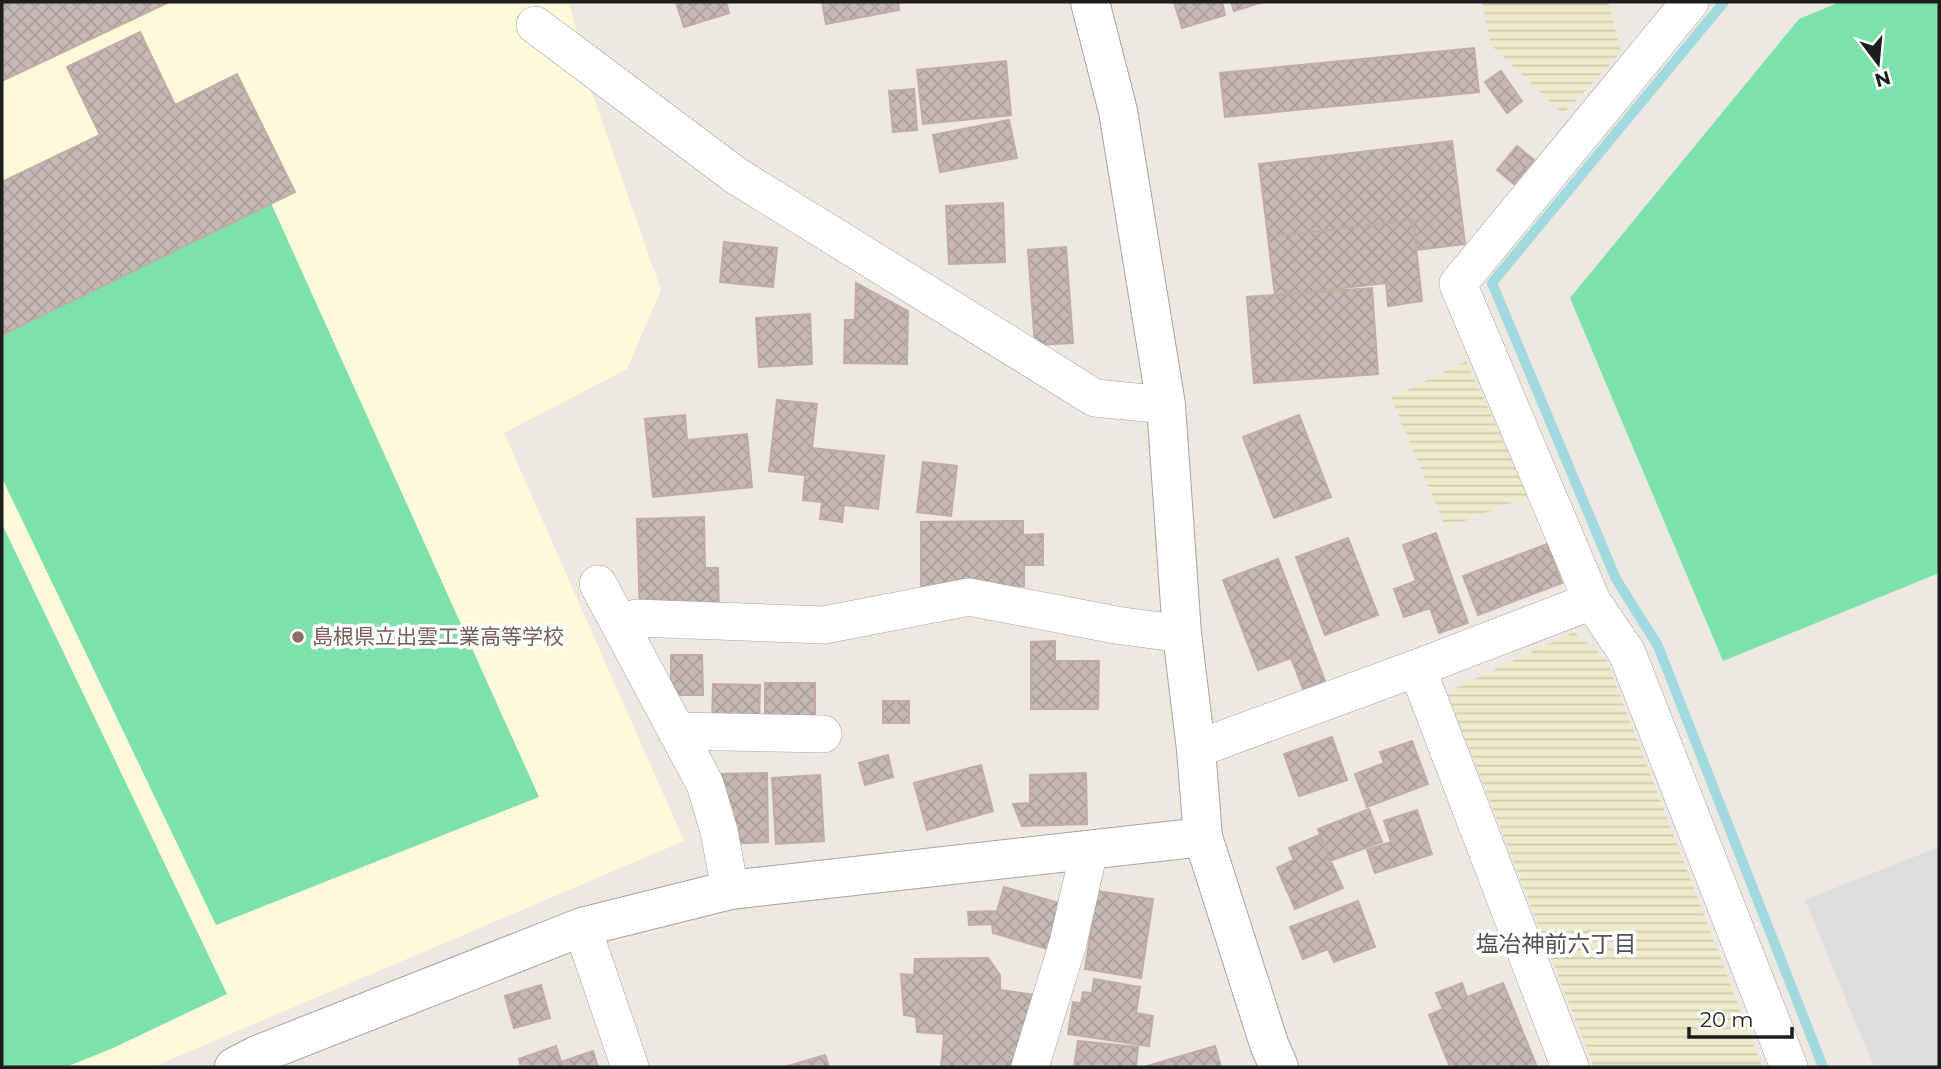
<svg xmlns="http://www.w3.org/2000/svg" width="1941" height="1069" viewBox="0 0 1941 1069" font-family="Montserrat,'Noto Sans JP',sans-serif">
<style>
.education{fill:#fff9da}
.farmland{fill:url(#farmland-rules)}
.pitch{fill:#7ce1aa}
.parking{fill:#ddd}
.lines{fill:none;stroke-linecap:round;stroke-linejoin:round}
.stream{stroke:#a0dade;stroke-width:10}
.building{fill:url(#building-cross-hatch);stroke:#c1aca4;stroke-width:2}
.minor-casing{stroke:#a4a4a4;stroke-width:38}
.tertiary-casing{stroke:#a4a4a4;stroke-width:40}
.minor{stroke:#fff;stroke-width:37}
.tertiary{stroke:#fff;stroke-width:38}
.education-dot{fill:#8d6e63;stroke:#fff;stroke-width:2.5}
.labels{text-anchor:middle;stroke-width:7;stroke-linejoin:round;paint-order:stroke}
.education-label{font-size:21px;fill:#785e54;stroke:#fff;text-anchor:start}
.neighbourhood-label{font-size:23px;fill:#505050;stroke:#fff}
</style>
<defs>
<pattern id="farmland-rules" width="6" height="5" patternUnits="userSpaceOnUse" patternTransform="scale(1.75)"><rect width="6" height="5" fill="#eeebcc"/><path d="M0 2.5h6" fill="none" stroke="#ccc9af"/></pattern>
<pattern id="building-cross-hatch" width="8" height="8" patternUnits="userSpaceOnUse" patternTransform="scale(1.75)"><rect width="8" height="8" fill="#c6b9b5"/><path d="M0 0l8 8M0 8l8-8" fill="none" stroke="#aa9f9b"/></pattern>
</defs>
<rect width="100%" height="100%" fill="#eee8e2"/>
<!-- education -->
<path class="education" d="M2 2H569L592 93 661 290 627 369 504 433 684 841 153 1067H2Z"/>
<!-- farmland -->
<path class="farmland" d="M1482 2H1608L1621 52 1563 114 1491 45Z
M1466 361 1529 496 1446 528 1391 398Z
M1574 632 1606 659 1762 1067H1594L1447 692Z"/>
<!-- pitch -->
<path class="pitch" d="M1840 2H1939V573L1723 661 1570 298 1799 19Z
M266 192 539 797 216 925 2 478V316Z
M2 524 227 994 113 1048 66 1067H2Z"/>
<!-- parking -->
<path class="parking" d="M1939 847V1067H1874L1805 900Z"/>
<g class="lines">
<!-- stream -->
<path class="stream" d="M1724 2 1492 283 1616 579 1658 646 1823 1067"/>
</g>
<!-- building -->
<path class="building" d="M2 2H169L2 81Z
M676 2H726L729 13 684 27Z
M822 2H898L899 10 826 24Z
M1174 2H1222L1225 15 1182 28Z
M1231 2H1263L1234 11Z
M140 32 175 105 237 74 295 192 2 335V182L100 135 67 67Z
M1474 48 1479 92 1225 117 1220 73Z
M1006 61 1011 115 923 124 917 70Z
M1501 71 1522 101 1507 113 1485 82Z
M914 89 917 130 893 132 889 91Z
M1009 120 1017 158 940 172 933 135Z
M1452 141 1465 244 1417 250 1413 220 1268 237 1259 164Z
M1517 146 1534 160 1514 184 1497 170Z
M1003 203 1005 262 949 264 946 206Z
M1413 220 1422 301 1388 306 1386 283 1275 296 1268 237Z
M724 242 777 248 773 287 720 282Z
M1066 247 1073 343 1035 345 1028 250Z
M856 283 908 311 907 364 844 363 845 320H855Z
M1372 288 1378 374 1254 383 1247 297Z
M810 314 812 364 759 367 756 318Z
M777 400 817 404 812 448 884 456 878 509 844 505 842 522 820 519 822 502 803 500 805 475 769 471Z
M685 415 687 440 747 434 752 487 653 497 645 419Z
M1299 415 1331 497 1274 518 1243 437Z
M923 462 957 466 951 516 917 512Z
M704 517 705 568H718L719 615 640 617 637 519Z
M1023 521V535L1043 534V565H1024V586H921V522Z
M1436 533 1468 623 1439 633 1430 608 1404 617 1394 589 1416 581 1403 545Z
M1348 538 1378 615 1325 635 1296 557Z
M1547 544 1562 583 1478 615 1463 576Z
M1278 559 1325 681 1303 689 1291 658 1258 670 1223 580Z
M1055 641V661H1099L1098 709H1031V642Z
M671 655H702L703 695H671Z
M765 683H815V728H765Z
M713 684 760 685 759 725 712 724Z
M883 701H909V723H883Z
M1332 737 1347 780 1299 796 1284 754Z
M1412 741 1428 784 1367 807 1355 774 1384 763 1380 752Z
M888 755 893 777 865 785 859 763Z
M981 765 993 811 927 830 914 783Z
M767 773 768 842 728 844 713 774Z
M1086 773 1087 824 1022 826 1013 804 1030 803V775Z
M820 775 824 841 776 844 772 778Z
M1369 809 1382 842 1330 861 1318 829Z
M1417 810 1432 854 1375 873 1367 850 1391 842 1384 821Z
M1319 835 1343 888 1295 909 1277 868 1294 860 1289 848Z
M1004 887 1065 905 1051 950 993 933 992 924 969 925 968 912 997 911Z
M1097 891 1153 899 1141 978 1085 969Z
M1358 901 1375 947 1334 962 1328 949 1303 959 1290 927Z
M988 958 1000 975V990L1043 996 1024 1067H941L944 1034 917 1032 916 1017 904 1015 901 974 914 975 915 959Z
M1094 979 1140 987 1136 1013 1153 1016 1149 1046 1068 1034 1073 1002 1081 1003 1083 992 1092 993Z
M1462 983 1467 997 1503 983 1537 1067H1450L1429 1015 1443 1009 1436 993Z
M541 985 550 1018 514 1028 505 996Z
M1078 1041 1138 1047 1136 1067H1074Z
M556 1046 561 1062 593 1051 598 1067H521L519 1059Z
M1215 1046 1221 1067H1144Z
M825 1055 829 1067H785Z"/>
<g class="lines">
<defs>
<path id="minor" d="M1690 2 1458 284 1592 601 1627 653 1789 1067
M535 25 735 175 1095 398 1166 405
M598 584 705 784 719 831 730 890
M621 627 636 618 824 625 969 597 1116 625 1182 634
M1417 668 1570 1067
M676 731 823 734
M1196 749 1417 668 1592 601
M582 927 630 1067
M1030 1067 1068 943 1089 851"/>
<path id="tertiary" d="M1090 2 1118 111 1166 405 1182 634 1196 749 1203 837 1269 1044 1279 1067
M234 1067 257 1055 582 927 730 890 1203 837"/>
</defs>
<!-- minor casing -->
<use href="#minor" class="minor-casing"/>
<!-- tertiary casing -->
<use href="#tertiary" class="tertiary-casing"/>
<!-- minor -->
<use href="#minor" class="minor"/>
<!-- tertiary -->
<use href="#tertiary" class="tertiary"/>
</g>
<!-- markers -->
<circle class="education-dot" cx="298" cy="637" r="7"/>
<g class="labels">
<!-- education labels -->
<g class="education-label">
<text x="312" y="644">島根県立出雲工業高等学校</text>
</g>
<!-- neighbourhood labels -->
<g class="neighbourhood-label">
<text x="1556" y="952">塩冶神前六丁目</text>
</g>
</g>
<!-- border -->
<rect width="1941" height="1069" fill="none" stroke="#1d1d1d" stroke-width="7"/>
<!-- north arrow -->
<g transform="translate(1878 63) rotate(164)" stroke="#ffffff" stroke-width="5" paint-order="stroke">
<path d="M0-5L12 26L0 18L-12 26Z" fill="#1d1d1d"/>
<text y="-10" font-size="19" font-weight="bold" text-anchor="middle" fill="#1d1d1d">N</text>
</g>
<!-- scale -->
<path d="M1689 1027v10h103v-10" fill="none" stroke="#1d1d1d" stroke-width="3.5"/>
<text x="1700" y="1027" font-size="21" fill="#1d1d1d" stroke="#ffffff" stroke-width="5" paint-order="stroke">20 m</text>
</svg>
